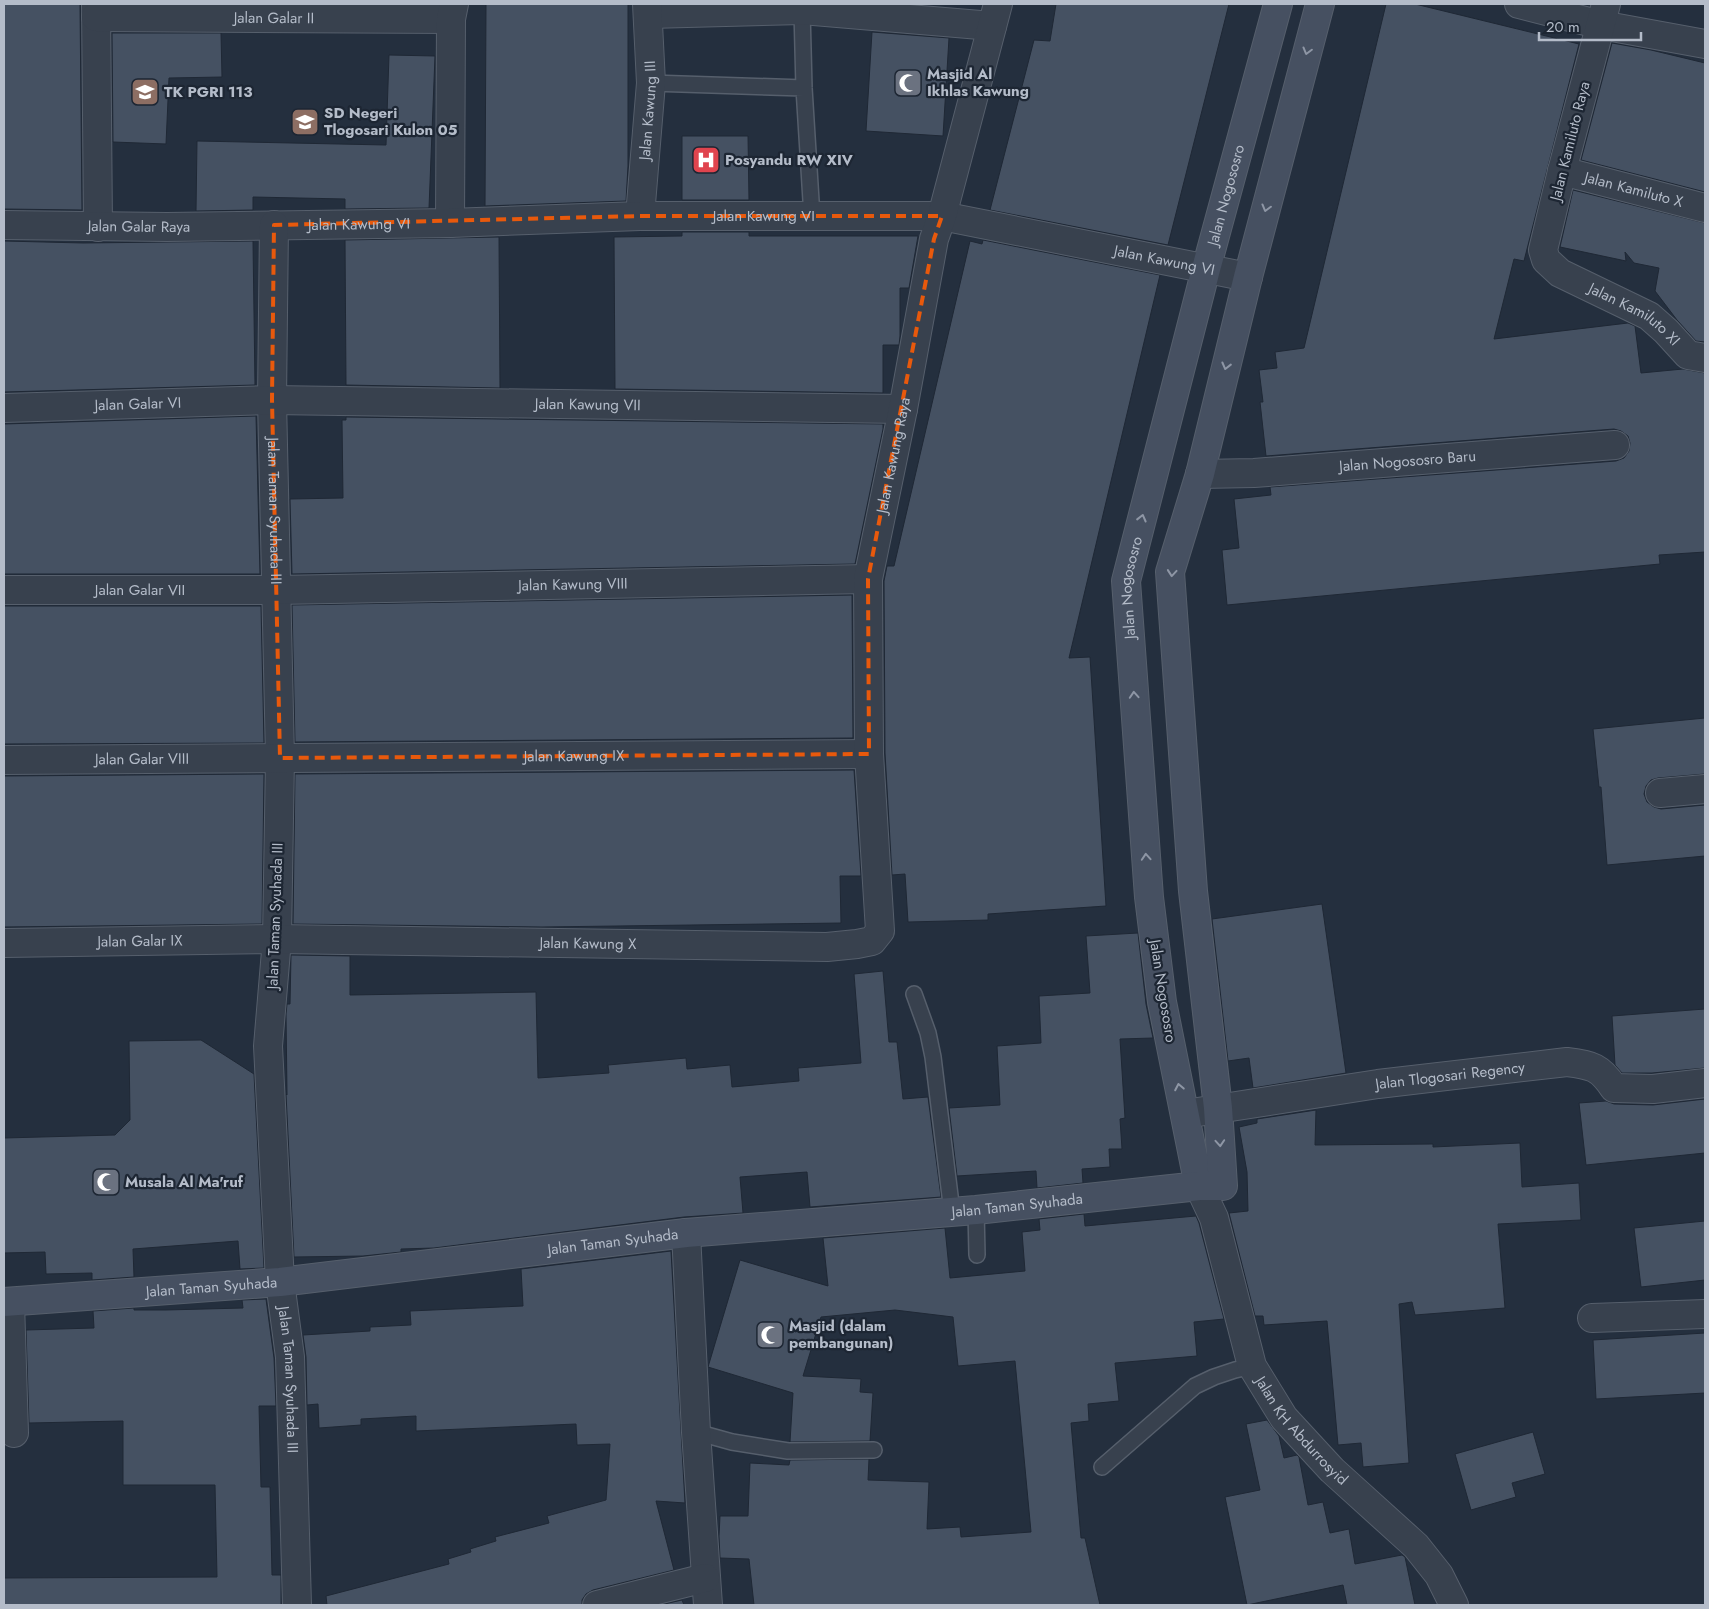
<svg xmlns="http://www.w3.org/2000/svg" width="1709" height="1609" viewBox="0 0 1709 1609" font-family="Jost,sans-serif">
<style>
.building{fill:#455162;stroke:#1f2835}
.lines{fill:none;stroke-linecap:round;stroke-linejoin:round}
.lane-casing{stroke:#565f6c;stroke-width:18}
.street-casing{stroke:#565f6c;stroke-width:30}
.secondary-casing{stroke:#565f6c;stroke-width:30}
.lane{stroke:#38414e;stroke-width:15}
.street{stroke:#38414e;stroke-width:28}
.secondary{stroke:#465061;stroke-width:28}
.oneway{stroke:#8e96a5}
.marked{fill:none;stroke:#e8590c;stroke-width:4;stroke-dasharray:10 6;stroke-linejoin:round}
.labels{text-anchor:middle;stroke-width:4.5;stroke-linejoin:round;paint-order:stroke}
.street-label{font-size:15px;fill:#b4bcc9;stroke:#1d2633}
.poi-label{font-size:15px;font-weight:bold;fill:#b4bcc9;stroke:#1d2633;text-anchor:start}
</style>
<rect width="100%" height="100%" fill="#242f3e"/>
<!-- building -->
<path class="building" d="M4 4H80L82 210 4 209Z
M486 4H628V166L626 201 485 206Z
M1056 4H1229L1168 245 990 210 1034 40 1050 41Z
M1386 4H1415L1579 44 1524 261 1514 259 1494 339 1628 323 1635 326 1641 373 1683 369 1705 373V552L1659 555 1660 564 1227 605 1222 550 1239 548 1234 499 1271 495 1270 487 1616 461 1624 458 1629 451 1630 443 1628 436 1621 431 1614 429 1266 456 1260 402H1263L1259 370 1277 368 1275 352 1304 348Z
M872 32 949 38 943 136 866 131Z
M112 33H221L222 77 169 78 166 144 113 142Z
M1612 43 1651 50 1705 63V192L1581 160Z
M389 55 435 56 429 208 345 209V199L253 197V210L196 211 197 141 386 145Z
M682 136H748L749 200H682Z
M1573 190 1705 223V342L1696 341 1677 320 1655 291 1659 268 1634 263 1625 252 1626 261 1560 247Z
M682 232H749V236H918L909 288H900V336L899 345H883V393L615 389 614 237 682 236Z
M499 237 500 388 346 385 345 240Z
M983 240 1160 275 1069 658 1090 657 1106 906 988 914V920L908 922 905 874 892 875 885 753 884 581 887 566H894L970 241 982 244Z
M4 241 83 243 253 241 255 385 4 392Z
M256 416 260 574H4V424Z
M346 417 883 424V429L855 564 292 574 290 499 343 498 342 420H346Z
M852 595 853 738 295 742 292 605Z
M4 606H261L264 743 4 744Z
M1705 718V774L1658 778 1651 780 1646 786 1644 794 1647 802 1654 807 1661 809 1705 805V856L1607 865 1601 787H1599L1593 729Z
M854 770 861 876H840L841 923 542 927 293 924 295 774Z
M264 774 262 924 4 927V776Z
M1322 904 1346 1073 1253 1088 1249 1058 1228 1061 1212 919Z
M1138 933 1146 1004 1153 1038 1120 1039 1125 1118 1120 1119 1122 1149H1109L1110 1167 1082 1169 1083 1183 1037 1188 1036 1171 957 1176 949 1108 1000 1105 997 1046 1041 1043 1039 996 1090 993 1086 936Z
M291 955 350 956V995L536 992 538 1078 609 1073 608 1065 686 1058 687 1069 730 1065 732 1087 799 1081 798 1068 861 1063 854 974 883 971 889 1042H897L903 1099 928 1097 941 1197 810 1207 807 1172 740 1177 743 1213 684 1217 434 1248 401 1249V1252L363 1256 294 1257 286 1094 287 1095 286 1014 287 1004H290Z
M1705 1009V1068L1652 1073H1622L1615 1065 1612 1016Z
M201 1040 254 1074 264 1268 240 1269 238 1241 133 1249 134 1277 92 1280V1273L46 1274 45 1252 4 1253V1138L115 1135 130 1120 129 1041Z
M1705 1099V1153L1586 1165 1579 1103 1606 1101 1614 1104 1653 1105Z
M1316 1110 1315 1145 1433 1144V1147L1520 1143 1522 1187 1579 1183 1581 1220 1498 1224 1505 1308 1415 1315 1412 1302 1399 1304 1409 1463 1363 1467 1361 1443 1338 1445 1327 1321 1264 1325 1263 1316H1255L1229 1213 1248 1211 1247 1172 1239 1127 1257 1123V1119Z
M1084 1214 1085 1226 1196 1216 1199 1223 1224 1319 1194 1322 1197 1356 1115 1363 1119 1401 1088 1404 1089 1421 1071 1423 1081 1538H1085L1100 1605H754L749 1559 720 1558 719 1536 720 1516H748L750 1463 789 1465 790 1460 869 1459 868 1480 929 1482 927 1529 960 1527 961 1537 1031 1532 1015 1361 958 1366 953 1317 895 1310 821 1317 803 1376 861 1379 860 1392 873 1393 870 1441 790 1442 793 1393 708 1367 740 1260 828 1286 823 1238 945 1228 950 1278 1025 1271 1022 1232 1040 1230 1039 1219Z
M1705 1221V1280L1641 1287 1634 1228Z
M671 1251 685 1503 656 1501 674 1570 593 1590 586 1594 582 1600V1605H327L326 1596 449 1564 448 1559 471 1552 470 1549 496 1541 495 1537 549 1523 547 1516 606 1500 610 1444 577 1445 576 1424 416 1431V1416L361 1419V1425L319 1428 318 1404 307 1405 306 1357 303 1335 370 1331V1327L411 1325 410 1311 523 1306 521 1269Z
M266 1299 274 1358 276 1406H259L261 1487H270L272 1575H281V1605H4V1578L217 1577 215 1485H123V1421L29 1423 26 1330 94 1328 93 1311 134 1308V1310H166L243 1308 242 1300Z
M1705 1333V1393L1596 1399 1593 1340Z
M1267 1420 1279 1436 1284 1458 1297 1455 1299 1457 1308 1505 1323 1502 1330 1533 1349 1529 1355 1564 1402 1555 1405 1557 1415 1605H1347L1343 1585 1247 1605 1225 1497 1260 1490 1246 1424Z
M1533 1432 1545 1474 1512 1483 1516 1497 1471 1510 1455 1454Z
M682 1600 684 1605H660Z"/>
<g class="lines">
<defs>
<path id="lane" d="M802 10 804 88 812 217
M651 83 804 88
M914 994 928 1033 933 1057 952 1212
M976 1210 977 1255
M696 1432 732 1442 788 1451 874 1450
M1102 1467 1195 1386 1214 1377 1235 1370 1252 1366"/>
<g id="street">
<path d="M96 4 98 227"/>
<path d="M1519 4 1601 25 1705 44"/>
<path id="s1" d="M1606 4 1562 171 1543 250 1546 260 1560 273 1649 316 1666 331 1688 355 1705 358"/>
<path d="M649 14 802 10 992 26"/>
<path id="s2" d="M96 17 451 19"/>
<path id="s3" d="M1562 171 1705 208"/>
<path id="s4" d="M640 216 651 83 647 4"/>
<path d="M450 223 451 19 454 4"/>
<path id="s5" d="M4 225 167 227 450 223 640 216H942L1248 277"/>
<path id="s6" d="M274 225 272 400 280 758 277 939 268 1046 280 1282 290 1357 297 1605"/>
<path id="s7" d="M4 408 272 400 903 409"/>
<path id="s8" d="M1200 474 1254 473 1615 445"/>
<path id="s9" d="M4 590H276L868 579"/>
<path id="s10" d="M4 760 869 754"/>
<path d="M1660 793 1705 789"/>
<path id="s11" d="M4 943 277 939 827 947 857 944 872 941 880 931 869 754 868 579 903 409 934 239 942 216 998 4"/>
<path id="s12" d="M1185 1114 1378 1084 1567 1062C1592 1065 1600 1067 1614 1088L1653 1089 1705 1083"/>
<path id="s13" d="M1199 1186 1214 1218 1252 1366 1284 1418 1332 1470 1416 1546 1439 1575 1454 1605"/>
<path d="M686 1233 696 1432 708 1605"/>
<path d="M10 1302 14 1433"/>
<path d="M1592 1318 1705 1314"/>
<path d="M597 1605 705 1578"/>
</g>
<g id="secondary">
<path id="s14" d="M1199 1186 1162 1002 1149 897 1126 581 1206 269 1278 4"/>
<path id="s15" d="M4 1302 280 1282 686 1233 976 1210 1199 1186H1223L1218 1108 1193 891 1170 572 1200 474 1248 277 1320 4"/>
</g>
</defs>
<!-- lane casing -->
<use href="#lane" class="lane-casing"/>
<!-- street casing -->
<use href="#street" class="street-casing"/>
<!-- secondary casing -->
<use href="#secondary" class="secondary-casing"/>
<!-- lane -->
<use href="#lane" class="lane"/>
<!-- street -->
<use href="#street" class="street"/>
<!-- secondary -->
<use href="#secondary" class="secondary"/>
</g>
<!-- one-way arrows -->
<defs><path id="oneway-chevron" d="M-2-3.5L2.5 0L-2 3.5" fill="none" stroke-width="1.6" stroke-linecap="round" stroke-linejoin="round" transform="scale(1.25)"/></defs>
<g class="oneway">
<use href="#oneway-chevron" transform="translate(1307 51) rotate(105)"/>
<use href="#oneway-chevron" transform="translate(1266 208) rotate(105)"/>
<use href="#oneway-chevron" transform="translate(1226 366) rotate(104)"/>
<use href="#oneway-chevron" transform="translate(1142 518) rotate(-76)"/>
<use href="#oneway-chevron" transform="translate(1172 573) rotate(95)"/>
<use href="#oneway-chevron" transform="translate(1134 695) rotate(-94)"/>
<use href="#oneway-chevron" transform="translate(1146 857) rotate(-94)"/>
<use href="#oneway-chevron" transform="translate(1179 1087) rotate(-101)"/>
<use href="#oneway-chevron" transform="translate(1220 1143) rotate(86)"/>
</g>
<!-- marked area -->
<path class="marked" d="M640 216H942L934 239 868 579 869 754 280 758 272 400 274 225Z"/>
<!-- icons -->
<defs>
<symbol id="mosque-square" viewBox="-11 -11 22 22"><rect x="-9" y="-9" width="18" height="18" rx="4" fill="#6b7280" stroke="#1d2633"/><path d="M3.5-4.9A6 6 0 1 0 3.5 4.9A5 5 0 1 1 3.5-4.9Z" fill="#fff"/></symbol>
<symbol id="school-square" viewBox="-11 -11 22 22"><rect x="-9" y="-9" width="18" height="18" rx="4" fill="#8d6e63" stroke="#1d2633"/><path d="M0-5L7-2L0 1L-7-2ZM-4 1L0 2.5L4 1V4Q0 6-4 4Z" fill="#fff"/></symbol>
<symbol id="hospital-square" viewBox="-11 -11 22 22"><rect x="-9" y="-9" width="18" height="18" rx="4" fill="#e0444e" stroke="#1d2633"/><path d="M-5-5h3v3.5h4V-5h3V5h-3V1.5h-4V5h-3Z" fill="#fff"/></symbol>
</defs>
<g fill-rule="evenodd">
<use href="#mosque-square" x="892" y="67" width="32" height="32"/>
<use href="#school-square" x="129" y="76" width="32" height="32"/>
<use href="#school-square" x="289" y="106" width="32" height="32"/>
<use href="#hospital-square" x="690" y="144" width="32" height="32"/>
<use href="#mosque-square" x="90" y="1166" width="32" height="32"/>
<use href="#mosque-square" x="754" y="1319" width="32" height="32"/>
</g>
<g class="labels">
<!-- street labels -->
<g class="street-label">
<text dy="5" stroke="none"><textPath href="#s2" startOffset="178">Jalan Galar II</textPath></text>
<text dy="5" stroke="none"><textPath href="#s4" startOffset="106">Jalan Kawung III</textPath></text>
<text transform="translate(1570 141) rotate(-76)" y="5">Jalan Kamiluto Raya</text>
<text dy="5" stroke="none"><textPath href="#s3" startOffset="74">Jalan Kamiluto X</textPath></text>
<text dy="5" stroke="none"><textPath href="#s14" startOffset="1009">Jalan Nogososro</textPath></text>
<text dy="5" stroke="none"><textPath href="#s5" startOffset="760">Jalan Kawung VI</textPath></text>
<text dy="5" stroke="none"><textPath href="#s5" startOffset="355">Jalan Kawung VI</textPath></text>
<text dy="5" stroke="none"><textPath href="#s5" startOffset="135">Jalan Galar Raya</textPath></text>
<text dy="5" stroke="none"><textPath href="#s5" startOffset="1165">Jalan Kawung VI</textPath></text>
<text dy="5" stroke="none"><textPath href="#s1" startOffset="369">Jalan Kamiluto XI</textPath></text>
<text dy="5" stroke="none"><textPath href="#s7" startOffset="134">Jalan Galar VI</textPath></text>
<text dy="5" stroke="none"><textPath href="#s7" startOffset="584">Jalan Kawung VII</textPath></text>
<text dy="5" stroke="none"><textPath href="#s11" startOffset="1360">Jalan Kawung Raya</textPath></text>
<text dy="5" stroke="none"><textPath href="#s8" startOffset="208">Jalan Nogososro Baru</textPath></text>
<text dy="5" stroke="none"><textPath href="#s6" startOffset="286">Jalan Taman Syuhada III</textPath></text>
<text dy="5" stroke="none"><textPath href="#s9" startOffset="569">Jalan Kawung VIII</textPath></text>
<text dy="5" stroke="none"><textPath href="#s14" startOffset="604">Jalan Nogososro</textPath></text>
<text dy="5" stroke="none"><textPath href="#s9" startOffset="136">Jalan Galar VII</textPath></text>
<text dy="5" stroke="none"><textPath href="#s10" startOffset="570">Jalan Kawung IX</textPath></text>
<text dy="5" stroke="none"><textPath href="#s10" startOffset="138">Jalan Galar VIII</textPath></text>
<text transform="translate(275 916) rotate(-88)" y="5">Jalan Taman Syuhada III</text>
<text dy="5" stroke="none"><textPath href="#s11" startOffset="136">Jalan Galar IX</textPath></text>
<text dy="5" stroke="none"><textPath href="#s11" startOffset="584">Jalan Kawung X</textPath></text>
<text transform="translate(1163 991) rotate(81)" y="5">Jalan Nogososro</text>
<text dy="5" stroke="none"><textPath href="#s12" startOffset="268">Jalan Tlogosari Regency</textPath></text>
<text dy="5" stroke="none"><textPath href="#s15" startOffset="1018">Jalan Taman Syuhada</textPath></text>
<text dy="5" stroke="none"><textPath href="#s15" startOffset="612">Jalan Taman Syuhada</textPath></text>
<text dy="5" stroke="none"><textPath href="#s15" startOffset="208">Jalan Taman Syuhada</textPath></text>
<text dy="5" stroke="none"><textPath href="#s6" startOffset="1156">Jalan Taman Syuhada III</textPath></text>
<text dy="5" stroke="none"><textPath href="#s13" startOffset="270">Jalan KH Abdurrosyid</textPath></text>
</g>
<!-- poi labels -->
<g class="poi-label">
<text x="927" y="79">Masjid Al<tspan x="927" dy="17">Ikhlas Kawung</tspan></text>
<text x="164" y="97">TK PGRI 113</text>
<text x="324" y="118">SD Negeri<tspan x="324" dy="17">Tlogosari Kulon 05</tspan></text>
<text x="725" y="165">Posyandu RW XIV</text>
<text x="125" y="1187">Musala Al Ma'ruf</text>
<text x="789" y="1331">Masjid (dalam<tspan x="789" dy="17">pembangunan)</tspan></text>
</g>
</g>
<!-- border -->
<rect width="1709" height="1609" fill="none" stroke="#b4bcc9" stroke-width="10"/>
<!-- scale -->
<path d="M1539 32v8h102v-8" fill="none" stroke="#b4bcc9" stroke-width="2.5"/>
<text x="1546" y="32" font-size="15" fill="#b4bcc9" stroke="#1d2633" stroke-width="4" paint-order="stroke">20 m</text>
</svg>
